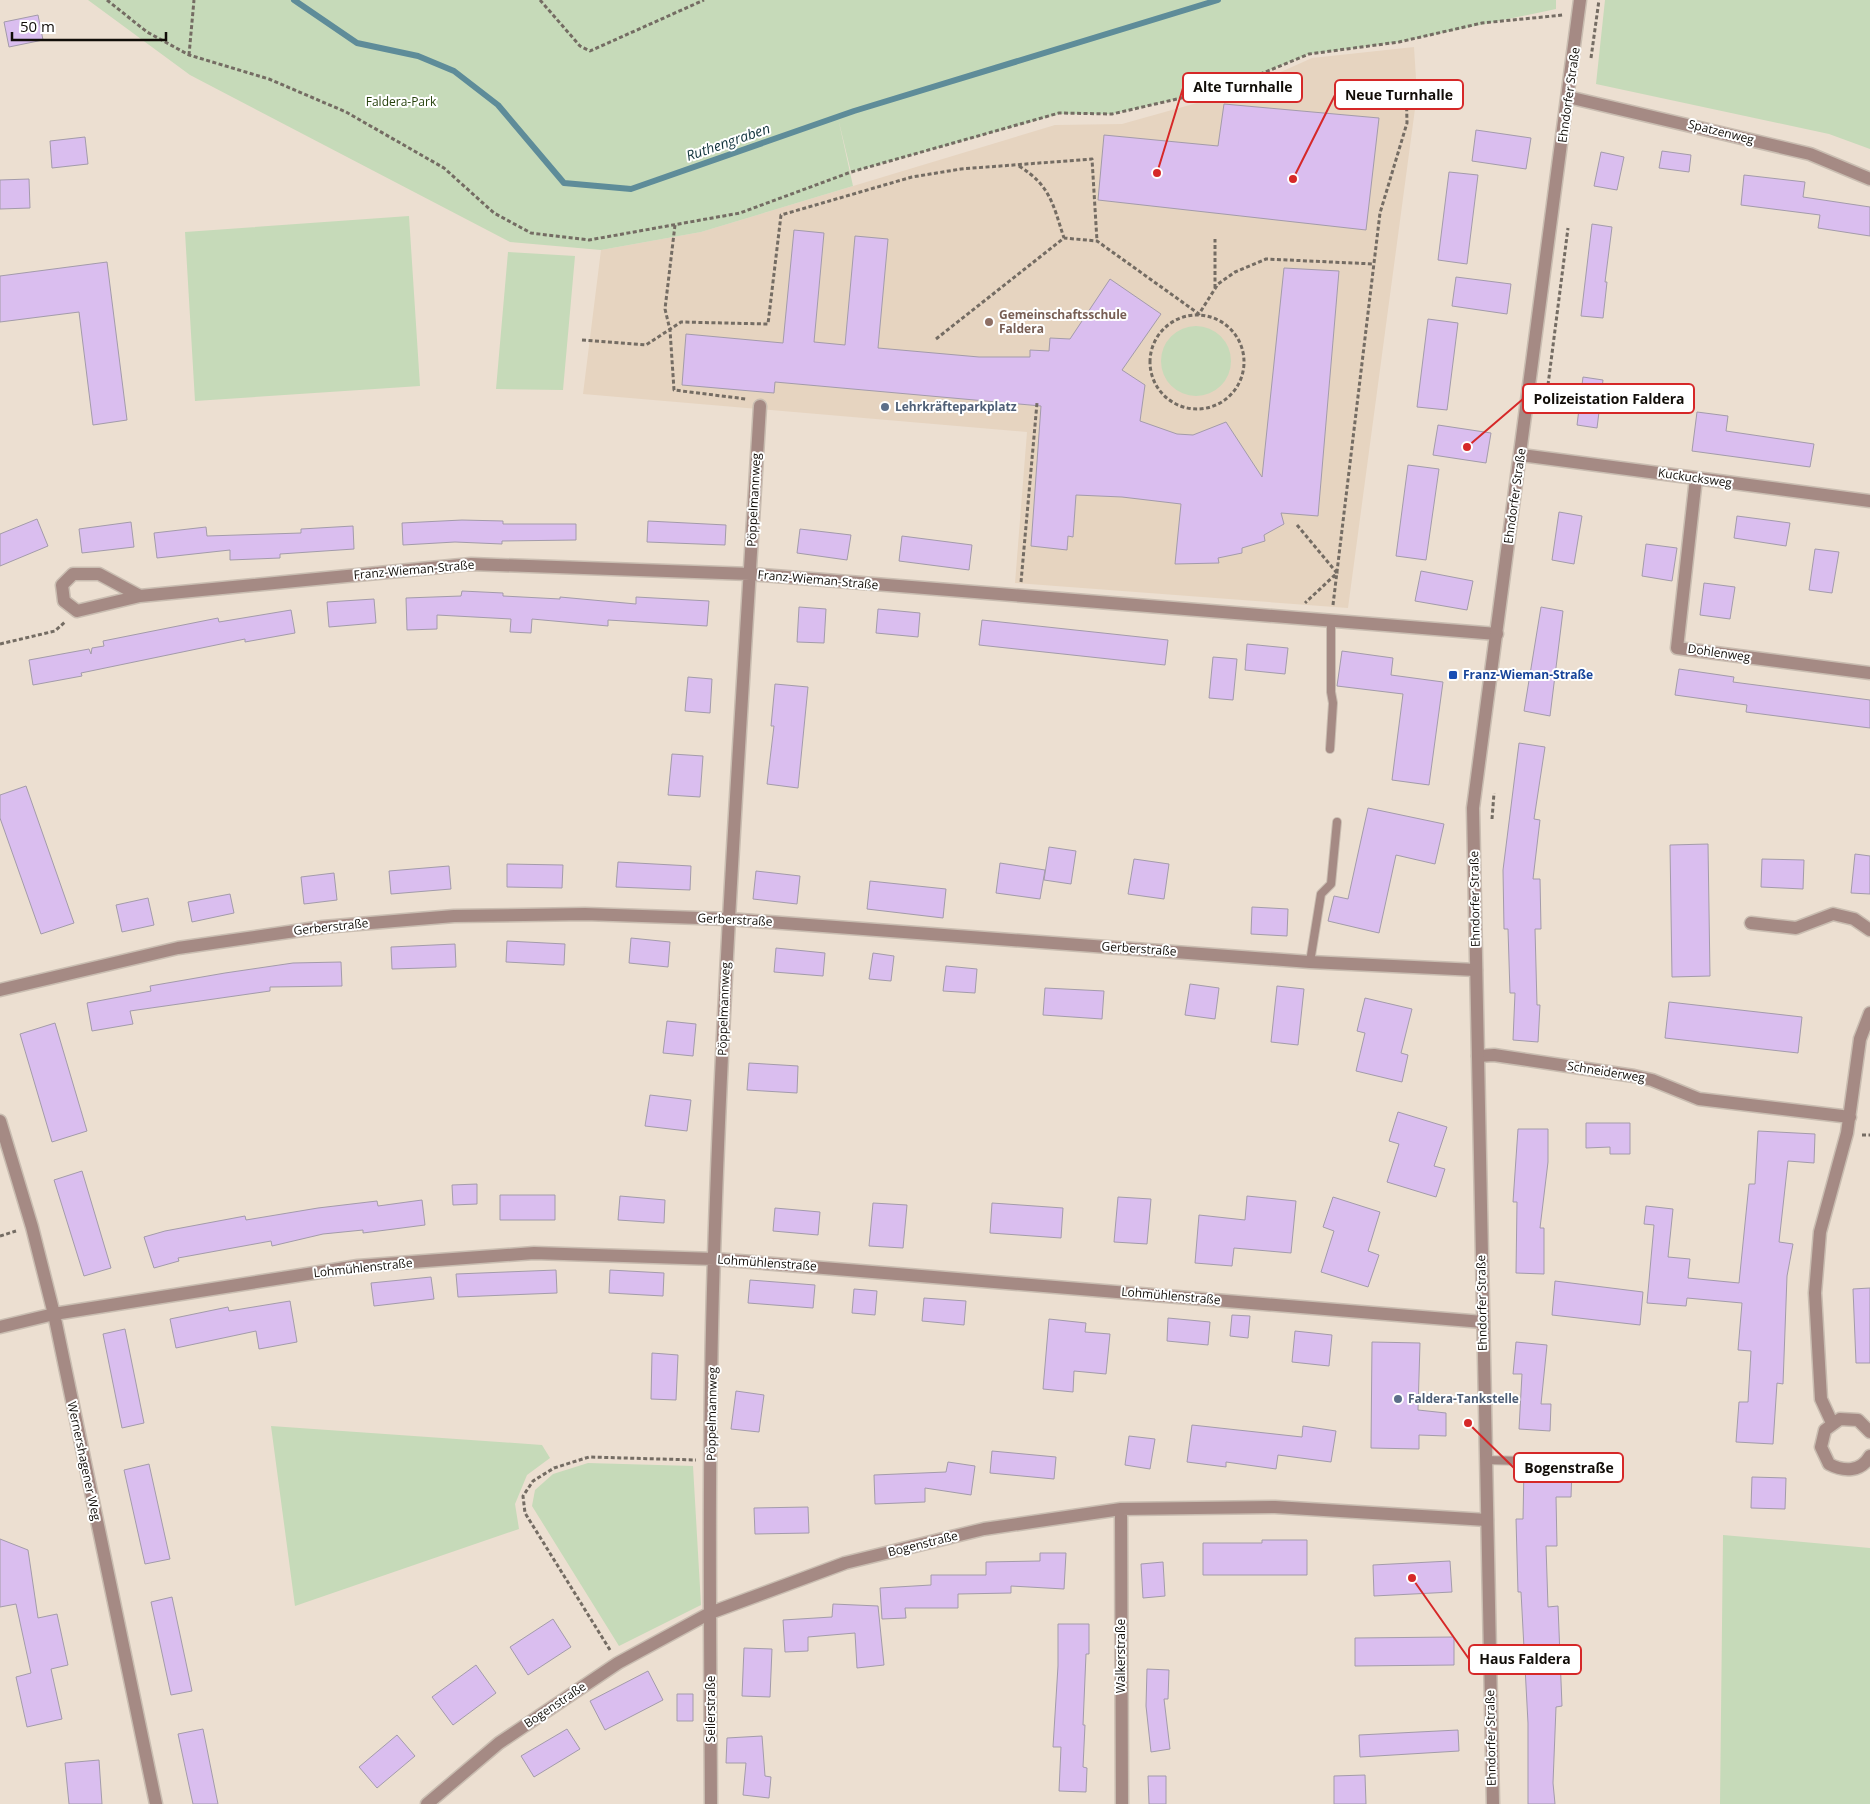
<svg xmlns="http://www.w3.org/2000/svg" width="1870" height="1804" viewBox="0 0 1870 1804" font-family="'Open Sans',sans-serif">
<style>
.built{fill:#e6d4c0}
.green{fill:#c6dab9}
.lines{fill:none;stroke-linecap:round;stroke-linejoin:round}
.stream{stroke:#5e8c99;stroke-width:6}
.building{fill:#dabeef;stroke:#a39baa}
.service-casing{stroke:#c9bdb1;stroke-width:10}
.minor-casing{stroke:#c9bdb1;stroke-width:15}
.tertiary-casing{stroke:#c9bdb1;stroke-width:15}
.path{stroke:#746c63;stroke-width:3;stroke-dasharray:4 2.5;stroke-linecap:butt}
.service{stroke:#a58a84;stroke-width:8}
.minor{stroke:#a58a84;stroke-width:12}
.tertiary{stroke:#a58a84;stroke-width:12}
.education-dot{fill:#8d6e63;stroke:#fff;stroke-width:2}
.service-dot{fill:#5c6f8a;stroke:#fff;stroke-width:2}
.transit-dot{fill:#1a4fb4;stroke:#fff;stroke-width:2}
.labels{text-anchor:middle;stroke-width:4;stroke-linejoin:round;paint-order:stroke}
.street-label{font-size:12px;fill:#110d08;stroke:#fff}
.park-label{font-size:12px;fill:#26410c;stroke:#fff}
.education-label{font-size:12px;font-weight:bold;fill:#785e54;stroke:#fff;text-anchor:start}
.service-label{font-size:12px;font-weight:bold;fill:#4e5e75;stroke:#fff;text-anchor:start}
.transit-label{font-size:12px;font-weight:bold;fill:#164399;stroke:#fff;text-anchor:start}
.water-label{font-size:14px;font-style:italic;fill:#12343d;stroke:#fff}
.leader{fill:none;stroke:#d62828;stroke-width:2}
.callout-dot{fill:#d62828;stroke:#fff;stroke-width:2}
.callout{fill:#fff;stroke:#d62828;stroke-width:2}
.callout-label{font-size:14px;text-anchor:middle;font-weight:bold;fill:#110d08}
</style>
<rect width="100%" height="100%" fill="#ecdfd1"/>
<!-- built -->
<path class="built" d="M1414 47 1417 94 1348 608 1015 583 1027 432 583 394 601 250 701 232 1055 125 1122 124 1236 92 1312 58Z"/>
<!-- green -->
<path class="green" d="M88 0H1556V9L1399 42 1309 54 1229 87 1112 114H1059L851 172 838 118 853 186 701 232 601 250 510 242 190 75Z
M1605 0H1870V149L1829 134 1596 84Z
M409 216 420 386 195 401 185 232Z
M508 252 575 256 563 390 496 389Z
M1161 361a35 35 0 1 1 70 0a35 35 0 1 1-70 0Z
M271 1426 542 1445 550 1458 527 1475 515 1504 519 1529 295 1606Z
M588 1463 693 1466 701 1605 619 1646 532 1506 535 1490 553 1474Z
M1723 1535 1870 1548V1804H1720Z"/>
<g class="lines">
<!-- stream -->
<path class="stream" d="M294 0 357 43 418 56 454 71 498 105 564 183 631 189 854 111 1218 0"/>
</g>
<!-- building -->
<path class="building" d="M38 15 43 40 9 47 4 22Z
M1224 104 1379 118 1366 230 1098 200 1104 135 1218 146Z
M1476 130 1531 138 1526 169 1472 161Z
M85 137 88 164 52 168 50 141Z
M1662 151 1691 155 1689 172 1659 168Z
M1601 152 1624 157 1617 190 1594 186Z
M1449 172 1478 175 1467 264 1438 260Z
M1744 175 1805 182 1803 197 1870 207V236L1818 228 1820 215 1741 205Z
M29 179 30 208 0 209V180Z
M1592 224 1612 227 1605 282H1607L1603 318 1581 316Z
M794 230 824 233 814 342 845 345 855 236 888 239 878 348 979 357H1030V350L1049 351 1050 338 1070 339 1110 279 1161 314 1122 370 1145 385 1140 421 1177 434 1193 435 1226 422 1262 477 1284 268 1339 271 1318 516 1281 513 1284 524 1264 535 1265 541 1242 548V553L1218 558 1219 563 1175 564 1181 504 1122 497 1076 495 1073 537 1068 536 1067 550 1031 546 1041 406 775 382 774 393 682 385 686 334 783 343Z
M107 262 127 420 93 425 79 312 0 322V276Z
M1456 277 1511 284 1507 314 1452 306Z
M1428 319 1458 323 1447 410 1417 407Z
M1583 377 1603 380 1597 428 1577 425Z
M1697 412 1728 416 1726 431 1814 444 1810 467 1692 451Z
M1438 425 1491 433 1486 463 1433 455Z
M1408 465 1439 469 1426 560 1396 556Z
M1559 512 1582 516 1574 564 1552 560Z
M1737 516 1790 523 1786 546 1734 538Z
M37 519 48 546 0 566V534Z
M462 520 503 521V524H576V540L502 541V544L455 542 403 545 402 523Z
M648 521 726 525 725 545 647 542Z
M131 522 134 547 82 553 79 529Z
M353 526 354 549 280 554V558L230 560V550L157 558 154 533 206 527 207 536 301 533V529Z
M800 529 851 535 847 560 797 553Z
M902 536 972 545 969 570 899 561Z
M1646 544 1677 548 1672 581 1642 576Z
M1815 549 1839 552 1832 593 1809 590Z
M1421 571 1473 581 1467 610 1415 601Z
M1704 583 1735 587 1730 619 1700 615Z
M462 591 503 593V596L560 599V597L636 604V597L709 601 707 626 608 620V626L532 619 531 633 510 632 511 619 437 615V629L407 630 406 598 461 596Z
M374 599 376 623 329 627 327 602Z
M799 607 826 609 824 643 797 642Z
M1541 607 1563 611 1550 716 1524 711Z
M878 609 920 613 918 637 876 633Z
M291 610 295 633 245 642V639L81 673 82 676 33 685 29 660 89 649 91 654 92 648 104 646 103 641 218 618 219 622Z
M982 620 1168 640 1165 665 979 645Z
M1247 644 1288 648 1285 674 1245 670Z
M1342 651 1393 658 1391 675 1443 682 1429 785 1392 780 1403 694 1337 686Z
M1213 657 1237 659 1233 700 1209 698Z
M1679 669 1734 677 1733 682 1870 700V728L1746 712 1747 705 1675 695Z
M688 677 712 679 710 713 685 711Z
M775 684 808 687 798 788 767 784 774 726H771Z
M1519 743 1545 747 1534 819 1540 820 1533 879H1540L1541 929H1535L1537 1005H1540L1538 1042 1513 1040 1515 993H1510L1508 929H1504L1503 870Z
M672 754 703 756 700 797 668 795Z
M26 786 74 923 41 934 0 818V795Z
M1368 808 1444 824 1435 864 1396 855 1379 933 1328 921 1334 896 1348 899Z
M1708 844 1710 976 1672 977 1670 845Z
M1049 847 1076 851 1071 884 1044 880Z
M1855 854 1870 856V894L1851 893Z
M1134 859 1169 864 1164 899 1128 894Z
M1762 859 1804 860 1803 889 1761 887Z
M618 862 691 866 690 890 616 887Z
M1000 863 1045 870 1040 899 996 893Z
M507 864 563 865 562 888 507 887Z
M449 866 451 889 391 894 389 871Z
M756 871 800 876 797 904 753 899Z
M334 873 337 900 304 904 301 877Z
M870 881 946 889 943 918 867 909Z
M230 894 234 913 192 922 188 902Z
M148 898 154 925 122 932 116 905Z
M1252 907 1288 909 1287 936 1251 934Z
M631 938 670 942 668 967 629 963Z
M507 941 565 944 564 965 506 962Z
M455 944 456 967 392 969 391 947Z
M776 948 825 953 823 976 774 972Z
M873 953 894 956 891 981 869 979Z
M341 962 342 986 270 987V991L130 1011 133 1024 92 1031 87 1003 151 991 150 986 225 973 293 963Z
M946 966 977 969 975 993 943 991Z
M1190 984 1219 988 1215 1019 1185 1015Z
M1277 986 1304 989 1298 1045 1271 1042Z
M1045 988 1104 991 1102 1019 1043 1015Z
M1365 998 1412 1009 1401 1053 1408 1055 1402 1082 1356 1071 1365 1033 1357 1031Z
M1669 1002 1802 1017 1798 1053 1665 1038Z
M667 1021 696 1024 693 1056 663 1053Z
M55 1023 87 1131 52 1142 20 1034Z
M749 1063 798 1066 797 1093 747 1090Z
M650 1095 691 1100 687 1131 645 1126Z
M1398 1112 1447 1127 1434 1166 1445 1169 1436 1197 1387 1182 1399 1144 1389 1141Z
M1586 1123H1630V1154H1610V1147L1586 1148Z
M1518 1129H1548V1162L1540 1228H1544V1274L1516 1273 1517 1202H1513Z
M1758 1131 1815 1134 1814 1163 1788 1161 1779 1242 1793 1244 1787 1276 1783 1384 1777 1383 1773 1444 1736 1442 1739 1402H1748L1751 1351 1738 1350 1742 1303 1687 1298 1686 1306 1647 1303 1654 1225 1644 1224 1646 1206 1673 1209 1668 1257 1690 1259 1688 1278 1739 1283 1749 1184H1755Z
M82 1171 111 1268 84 1276 54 1180Z
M477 1184V1204L453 1205 452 1185Z
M500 1195H555V1220H500Z
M620 1196 665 1200 664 1223 618 1220Z
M1247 1196 1296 1201 1291 1253 1234 1248 1232 1266 1195 1263 1199 1215 1245 1220Z
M1118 1197 1151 1199 1147 1244 1114 1242Z
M1333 1197 1380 1212 1368 1251 1379 1255 1368 1287 1321 1272 1334 1231 1323 1227Z
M422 1200 425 1225 363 1233V1230L323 1234 272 1246 271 1241 178 1258 179 1261 154 1268 144 1237 165 1231 245 1216 246 1220 318 1208 377 1201 378 1206Z
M873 1203 907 1205 903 1248 869 1246Z
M992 1203 1063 1208 1061 1238 990 1233Z
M775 1208 820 1212 818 1235 773 1231Z
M556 1270 557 1293 458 1297 456 1274Z
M610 1270 664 1273 663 1296 609 1293Z
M431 1277 434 1299 374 1306 371 1283Z
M750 1280 815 1285 813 1308 748 1303Z
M1555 1281 1643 1292 1640 1325 1552 1315Z
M1870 1288V1363H1856L1853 1289Z
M854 1289 877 1291 875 1315 852 1313Z
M924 1298 966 1301 964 1325 922 1321Z
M290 1301 297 1342 259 1349 256 1331 176 1348 170 1319 228 1307 229 1311Z
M1232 1315 1250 1316 1248 1338 1230 1336Z
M1168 1318 1210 1322 1208 1345 1167 1341Z
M1049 1319 1086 1323 1085 1332 1110 1334 1106 1374 1074 1371 1073 1392 1043 1389Z
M125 1329 144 1423 122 1428 103 1334Z
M1295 1331 1332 1335 1329 1366 1292 1362Z
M1372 1342 1420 1343 1418 1410 1446 1413V1436L1419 1435V1449L1371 1448Z
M1516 1342 1547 1345 1541 1404H1551L1550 1431 1519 1429 1522 1374H1513Z
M652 1353 678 1355 676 1400 651 1399Z
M736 1391 764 1395 759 1432 731 1429Z
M1192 1425 1302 1437 1303 1426 1336 1431 1331 1462 1278 1455 1276 1469 1226 1462V1467L1187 1462Z
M1129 1436 1155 1439 1150 1469 1125 1465Z
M992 1451 1056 1457 1054 1479 990 1473Z
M948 1462 975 1466 971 1495 925 1488V1502L875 1504 874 1475 946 1472Z
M149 1464 170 1559 145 1564 124 1470Z
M1524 1467 1572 1468 1571 1497H1556L1557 1546H1546L1548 1607 1558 1606 1562 1706 1556 1707 1553 1783 1555 1804H1528V1723L1521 1592H1518L1516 1519H1523Z
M1752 1477 1786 1478 1785 1509 1751 1508Z
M808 1507 809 1533 755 1534 754 1508Z
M0 1539 28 1550 38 1618 57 1614 68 1665 51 1669 62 1719 27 1727 16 1677 31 1673 16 1604 0 1607Z
M1262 1540H1307V1575H1203V1543H1262Z
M1040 1553H1066L1064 1589 1011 1586V1593L958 1594V1608H905L906 1618 882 1619 880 1588 931 1585V1575H986V1562L1040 1561Z
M1450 1561 1452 1592 1374 1596 1373 1565Z
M1163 1562 1165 1596 1143 1598 1141 1564Z
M172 1597 192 1691 171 1695 151 1602Z
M833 1604 878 1606 884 1665 857 1668 855 1633 808 1637V1651L785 1652 783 1620 832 1617Z
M553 1619 571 1647 528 1675 510 1647Z
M1058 1624H1089V1654H1086L1083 1725H1085L1083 1767 1087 1768 1086 1792 1059 1791 1061 1747H1053L1058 1666Z
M1454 1637V1665L1355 1666V1638Z
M744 1648 772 1649 770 1697 742 1696Z
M476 1665 496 1693 453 1725 432 1697Z
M1147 1669 1169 1670 1168 1699H1164L1170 1749 1151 1752 1146 1706Z
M648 1671 663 1700 605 1730 590 1701Z
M677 1694H693V1721H677Z
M203 1729 218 1804H193L178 1734Z
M567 1729 580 1749 534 1777 521 1756Z
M1458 1730 1459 1751 1360 1757 1359 1735Z
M397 1735 415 1756 377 1788 359 1767Z
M762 1736 765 1776 771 1777 769 1798 743 1795 746 1763H726L727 1738Z
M99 1760 102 1804H69L65 1763Z
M1365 1775 1366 1804H1334V1776Z
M1148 1776H1166V1804H1149Z"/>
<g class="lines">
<defs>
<path id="service" d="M1330 749 1333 703 1331 692V621
M1310 962 1321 894 1331 884 1337 822
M1485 1460 1524 1461"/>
<path id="minor" d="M1568 97 1810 154 1870 179
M1521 455 1870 501
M1696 478 1677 648 1870 673
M140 596 77 611 64 601 62 585 73 574H99L140 596 471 564 750 574 1497 634
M1751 923 1796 928 1833 914 1854 919 1870 930
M0 990 178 948 323 927 454 916 585 914 728 919 1310 962 1476 970
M1478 1056 1494 1055 1634 1076 1652 1080 1699 1099 1850 1117
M0 1121 32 1227 54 1314 156 1804
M0 1327 54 1314 358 1266 534 1253 714 1259 1483 1322
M1832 1423 1821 1399 1815 1293 1820 1232 1847 1133 1860 1039 1870 1013
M1870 1432 1858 1420 1840 1419 1825 1430 1821 1447 1829 1464C1844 1472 1861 1472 1870 1456
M1121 1509 1122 1804
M427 1804 499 1743 618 1663 710 1613 845 1563 984 1529 1121 1509 1275 1507 1487 1520
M711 1804C710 1621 708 1438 714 1256 723 972 743 689 760 406"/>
<path id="tertiary" d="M1493 1804 1473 808 1580 0"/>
</defs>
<!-- service casing -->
<use href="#service" class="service-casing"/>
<!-- minor casing -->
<use href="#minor" class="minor-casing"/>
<!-- tertiary casing -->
<use href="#tertiary" class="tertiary-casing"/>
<!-- path -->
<path class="path" d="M107 0 147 32 189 55 269 79 346 112 444 168 494 213 531 233 589 240 740 213 851 172 1059 113 1112 114 1229 87 1309 54 1399 42 1482 23 1563 15
M540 0 580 46 590 51 704 0
M189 55 194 0
M1591 58 1599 0
M1019 166C1051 186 1053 205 1064 238
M675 225 665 309 670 330 674 390 746 399
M1215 288V239
M1150 362a47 47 0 1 1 94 0a47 47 0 1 1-94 0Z
M936 339 1064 238 1097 241 1199 314 1218 284 1235 272 1266 259 1374 264
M582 340 646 345 681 322 768 324 781 215 912 177 961 169 1092 159 1097 241
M1548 385 1568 228
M1297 525 1337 573 1305 603
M1021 582 1037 403
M1333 605 1380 213 1407 123 1406 82
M0 644 55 631 66 621
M1492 819 1494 793
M1862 1135H1870
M0 1236 16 1231
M610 1650 525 1513 523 1496 533 1481 554 1468 589 1457 696 1460"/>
<!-- service -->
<use href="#service" class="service"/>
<!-- minor -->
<use href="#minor" class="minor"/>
<!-- tertiary -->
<use href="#tertiary" class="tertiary"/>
</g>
<!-- markers -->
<circle class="education-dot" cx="989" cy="322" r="5"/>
<g class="service-dot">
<circle cx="885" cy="407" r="5"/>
<circle cx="1398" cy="1399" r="5"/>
</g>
<rect class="transit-dot" x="1448" y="670" width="10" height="10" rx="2.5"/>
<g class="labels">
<!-- street labels -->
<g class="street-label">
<text transform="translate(1569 95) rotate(-82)" y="4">Ehndorfer Straße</text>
<text transform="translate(1721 132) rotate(14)" y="4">Spatzenweg</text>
<text transform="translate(1695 478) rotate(8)" y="4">Kuckucksweg</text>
<text transform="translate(1515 496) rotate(-82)" y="4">Ehndorfer Straße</text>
<text transform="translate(754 500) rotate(-87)" y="4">Pöppelmannweg</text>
<text transform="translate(414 570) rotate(-5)" y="4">Franz-Wieman-Straße</text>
<text transform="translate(818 580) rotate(5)" y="4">Franz-Wieman-Straße</text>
<text transform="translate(1719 653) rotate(8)" y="4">Dohlenweg</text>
<text transform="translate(1475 899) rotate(-91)" y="4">Ehndorfer Straße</text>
<text transform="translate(735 920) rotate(3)" y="4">Gerberstraße</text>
<text transform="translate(331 927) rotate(-6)" y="4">Gerberstraße</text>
<text transform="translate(1139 949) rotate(4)" y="4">Gerberstraße</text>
<text transform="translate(724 1009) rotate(-88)" y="4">Pöppelmannweg</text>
<text transform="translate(1606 1072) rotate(9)" y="4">Schneiderweg</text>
<text transform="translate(767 1263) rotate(4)" y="4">Lohmühlenstraße</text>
<text transform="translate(363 1268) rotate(-6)" y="4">Lohmühlenstraße</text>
<text transform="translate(1171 1296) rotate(5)" y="4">Lohmühlenstraße</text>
<text transform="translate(1482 1303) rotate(-91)" y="4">Ehndorfer Straße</text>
<text transform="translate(712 1414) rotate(-89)" y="4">Pöppelmannweg</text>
<text transform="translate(84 1461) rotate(78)" y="4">Wernershagener Weg</text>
<text transform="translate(923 1544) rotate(-14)" y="4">Bogenstraße</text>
<text transform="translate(1121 1656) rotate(-90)" y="4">Walkerstraße</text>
<text transform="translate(555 1705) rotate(-34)" y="4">Bogenstraße</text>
<text transform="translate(711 1709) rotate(-90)" y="4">Seilerstraße</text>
<text transform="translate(1491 1738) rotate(-91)" y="4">Ehndorfer Straße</text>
</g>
<!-- park labels -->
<g class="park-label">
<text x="401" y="106">Faldera-Park</text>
</g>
<!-- education labels -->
<g class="education-label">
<text x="999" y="319">Gemeinschaftsschule<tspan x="999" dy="14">Faldera</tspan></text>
</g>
<!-- service labels -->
<g class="service-label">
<text x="895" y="411">Lehrkräfteparkplatz</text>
<text x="1408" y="1403">Faldera-Tankstelle</text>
</g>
<!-- transit labels -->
<g class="transit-label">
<text x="1463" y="679">Franz-Wieman-Straße</text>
</g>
<!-- water labels -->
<g class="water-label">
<text transform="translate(728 142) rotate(-19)" y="5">Ruthengraben</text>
</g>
</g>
<!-- callouts -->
<path class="leader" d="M1157 173L1183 88M1293 179L1335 95M1467 447L1523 399M1468 1423L1514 1468M1412 1578L1469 1659"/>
<g class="callout-dot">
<circle cx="1157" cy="173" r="5"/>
<circle cx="1293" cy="179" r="5"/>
<circle cx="1467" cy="447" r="5"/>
<circle cx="1468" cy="1423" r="5"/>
<circle cx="1412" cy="1578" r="5"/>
</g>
<g class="callout">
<rect x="1183" y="73" width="119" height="29" rx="5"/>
<rect x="1335" y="80" width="128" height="29" rx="5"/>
<rect x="1523" y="384" width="171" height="29" rx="5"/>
<rect x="1514" y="1453" width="109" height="29" rx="5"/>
<rect x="1469" y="1645" width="112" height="29" rx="5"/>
</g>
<g class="callout-label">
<text x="1243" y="92">Alte Turnhalle</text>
<text x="1399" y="100">Neue Turnhalle</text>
<text x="1609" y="404">Polizeistation Faldera</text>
<text x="1569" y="1473">Bogenstraße</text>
<text x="1525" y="1664">Haus Faldera</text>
</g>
<!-- scale -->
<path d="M12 32v8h154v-8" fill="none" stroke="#110d08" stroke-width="2.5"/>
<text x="20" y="32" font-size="15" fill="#110d08" stroke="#ffffff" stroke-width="4" paint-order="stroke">50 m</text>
</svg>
